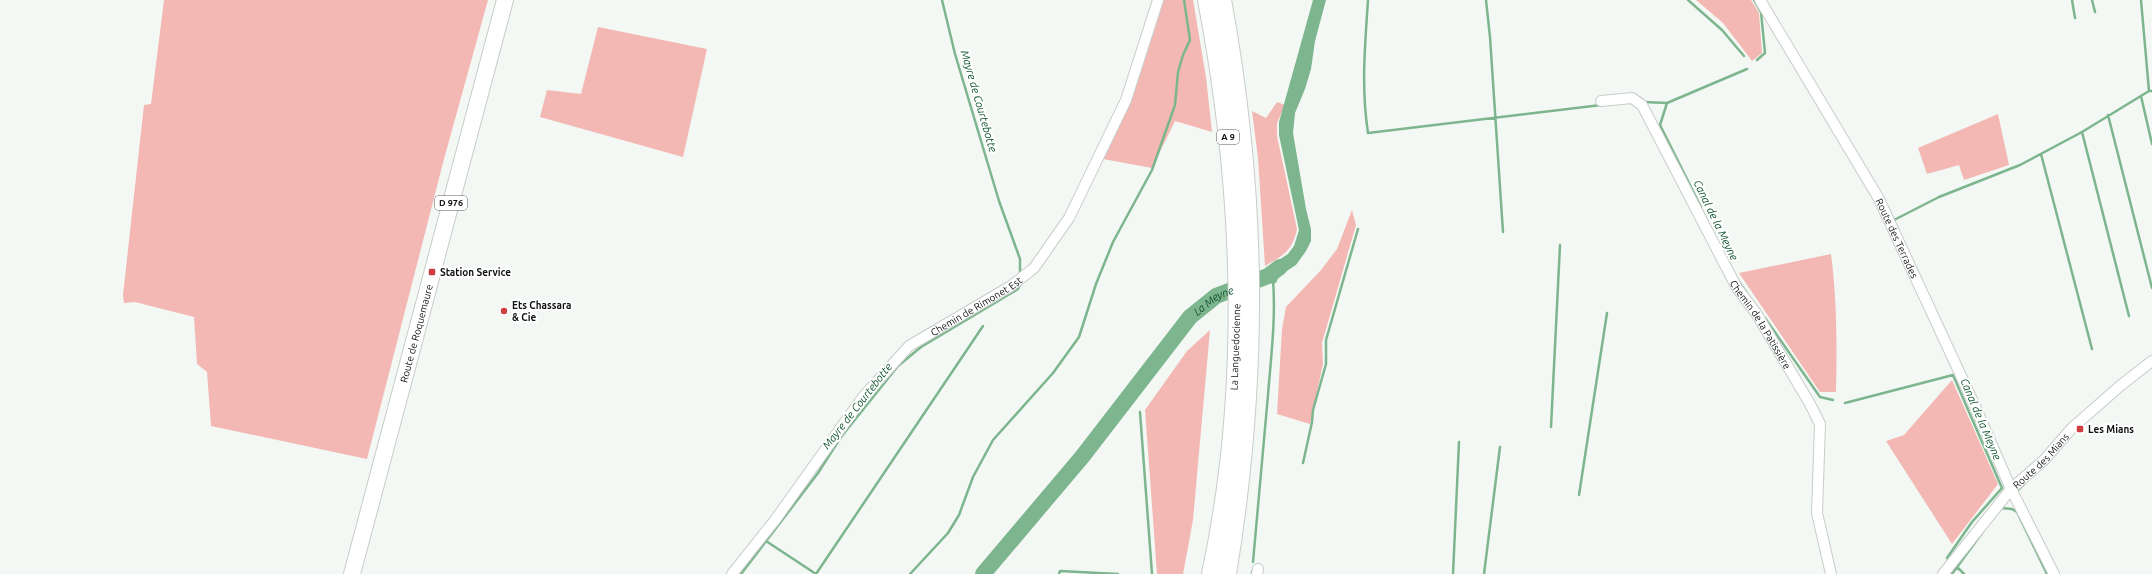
<svg xmlns="http://www.w3.org/2000/svg" width="2152" height="574" viewBox="0 0 2152 574" font-family="Ubuntu,sans-serif">
<style>
.green{fill:#f3b8b3}
.water{fill:#7cb58e}
.lines{fill:none;stroke-linecap:round;stroke-linejoin:round}
.stream{stroke:#7cb58e;stroke-width:2.5}
.river{stroke:#7cb58e;stroke-width:16}
.minor-casing{stroke:#c8cdc9;stroke-width:12}
.primary-casing{stroke:#c8cdc9;stroke-width:18}
.motorway-casing{stroke:#c8cdc9;stroke-width:20}
.minor{stroke:#fff;stroke-width:10}
.primary{stroke:#fff;stroke-width:16}
.motorway{stroke:#fff;stroke-width:18}
.poi-dot{fill:#cd3e40;stroke:#fff;stroke-width:1.5}
.labels{text-anchor:middle;stroke-width:4;stroke-linejoin:round;paint-order:stroke}
.shield{fill:#fff;stroke:#585a58;stroke-width:1}
.shield-label{font-size:9px;font-weight:bold;fill:#111311}
.street-label{font-size:10px;fill:#111311;stroke:#fff}
.poi-label{font-size:10px;font-weight:bold;fill:#111311;stroke:#fff;text-anchor:start}
.water-label{font-size:11px;font-style:italic;fill:#105430;stroke:#fff}
</style>
<rect width="100%" height="100%" fill="#f3f8f4"/>
<!-- green -->
<path class="green" d="M164 0H488L444 159 367 459 211 426 207 372 197 364 194 317 135 302 124 303 123 295 144 105 151 104Z
M1164 0H1193L1206 77 1212 132 1175 121 1152 168 1103 159 1138 81Z
M1696 0H1751L1759 13 1762 53 1752 61 1723 23Z
M598 27 707 49 683 157 540 117 547 90 581 94Z
M1277 102 1285 105 1277 123V136L1297 229C1292 252 1283 255 1265 266L1258 158 1252 111 1266 118Z
M1998 114 2009 165 1964 180 1959 165 1927 174 1918 148Z
M1352 210 1356 225 1322 343 1323 364 1310 424 1277 414 1282 329 1286 307 1321 270 1337 249Z
M1831 254C1837 300 1837 346 1836 392H1820L1739 273Z
M1210 330 1193 520 1183 574H1157L1145 410 1187 351Z
M1952 380 1998 484 1952 544 1886 441 1904 435Z"/>
<!-- water -->
<path class="water" d="M1313 0H1326L1315 41 1311 69 1305 89 1295 113 1293 133 1306 209 1311 229V241L1306 251 1296 265 1279 276 1276 283 1263 284 1262 271 1288 254 1294 246 1299 230 1279 135V122Z"/>
<g class="lines">
<!-- stream -->
<path class="stream" d="M942 0 955 54 999 201 1020 259V274
M1368 0C1365 46 1361 87 1368 133L1601 105
M1486 0 1490 37 1503 232
M1688 0 1722 30 1744 56
M1754 0 1761 12 1765 53 1757 60
M2072 0 2075 18
M2092 0 2095 12
M2141 0 2149 91
M2141 96 2152 144
M1644 102 1667 103
M2108 115 2152 288
M2082 132 2129 316
M2041 154 2092 349
M1701 207 1660 125 1667 103 1747 69
M1892 216 1894 220 1939 197 2020 165 2082 132 2149 91H2152
M1739 282 1747 293
M1765 318 1820 397 1833 400
M1845 403 1953 375 2002 488 1972 522 1947 558 1949 560
M1140 412 1152 574
M1551 427 1560 245
M1303 463 1312 422 1313 410 1326 364V340L1358 229
M2017 491 2025 483
M1579 495 1607 313
M2000 510 2001 508 2012 509 2017 512 2047 574
M766 541 816 574
M1253 562C1258 506 1263 451 1268 395 1271 357 1276 318 1273 280
M1956 566 1964 574
M741 574 818 473 841 437 898 366 921 347 1018 289 1020 285
M816 574 983 326
M910 574 948 533 959 515 973 477 993 440 1053 373 1079 337 1096 284 1113 242 1152 170 1175 105 1178 72 1183 55 1190 40 1184 0
M1059 574 1060 571 1118 574
M1252 574V572
M1453 574 1459 442
M1484 574 1500 447
M1952 574 1982 533"/>
<!-- river -->
<path class="river" id="s1" d="M983 574 1082 457 1190 317 1216 296 1268 276 1280 267"/>
<defs>
<g id="minor">
<path id="s2" d="M1760 0 1879 199 1975 406 2011 489 2054 574"/>
<path id="s3" d="M1601 101 1632 98 1642 105 1737 288 1756 313 1810 404 1820 424 1817 513 1831 574"/>
<path id="s4" d="M732 574 775 520 863 397 909 346 1011 286 1034 268 1069 218 1126 100 1158 0"/>
<path d="M1257 574 1258 569"/>
<path id="s5" d="M1943 574 2011 489 2044 460 2072 428 2120 386 2152 361"/>
</g>
<g id="primary">
<path id="s6" d="M352 574 505 0"/>
</g>
<path id="motorway" d="M1207 0C1243 187 1251 387 1211 574
M1222 0C1258 196 1259 378 1227 574"/>
</defs>
<!-- minor casing -->
<use href="#minor" class="minor-casing"/>
<!-- primary casing -->
<use href="#primary" class="primary-casing"/>
<!-- motorway casing -->
<use href="#motorway" class="motorway-casing"/>
<!-- minor -->
<use href="#minor" class="minor"/>
<!-- primary -->
<use href="#primary" class="primary"/>
<!-- motorway -->
<use href="#motorway" class="motorway"/>
</g>
<!-- markers -->
<g class="poi-dot">
<rect x="428" y="268" width="8" height="8" rx="2"/>
<circle cx="504" cy="311" r="4"/>
<rect x="2076" y="425" width="8" height="8" rx="2"/>
</g>
<g class="labels">
<!-- shield labels -->
<g class="shield">
<rect x="1217" y="130" width="22" height="14" rx="3"/>
<rect x="435" y="196" width="32" height="14" rx="3"/>
</g>
<g class="shield-label">
<text x="1228" y="140">A 9</text>
<text x="451" y="206">D 976</text>
</g>
<!-- street labels -->
<g class="street-label">
<text dy="4" stroke="none"><textPath href="#s2" startOffset="275">Route des Terrades</textPath></text>
<text dy="4" stroke="none"><textPath href="#s4" startOffset="367">Chemin de Rimonet Est</textPath></text>
<text dy="4" stroke="none"><textPath href="#s3" startOffset="293">Chemin de la Patissière</textPath></text>
<text dy="4" stroke="none"><textPath href="#s6" startOffset="249">Route de Roquemaure</textPath></text>
<text transform="translate(1235 347) rotate(-88)" y="4">La Languedocienne</text>
<text dy="4" stroke="none"><textPath href="#s5" startOffset="150">Route des Mians</textPath></text>
</g>
<!-- poi labels -->
<g class="poi-label">
<text x="440" y="276">Station Service</text>
<text x="512" y="309">Ets Chassara<tspan x="512" dy="12">&amp; Cie</tspan></text>
<text x="2088" y="433">Les Mians</text>
</g>
<!-- water labels -->
<g class="water-label">
<text transform="translate(979 101) rotate(74)" y="4">Mayre de Courtebotte</text>
<text transform="translate(1716 220) rotate(64)" y="4">Canal de la Meyne</text>
<text dy="4" stroke="none"><textPath href="#s1" startOffset="359">La Meyne</textPath></text>
<text transform="translate(857 406) rotate(-52)" y="4">Mayre de Courtebotte</text>
<text transform="translate(1981 419) rotate(67)" y="4">Canal de la Meyne</text>
</g>
</g>
</svg>
